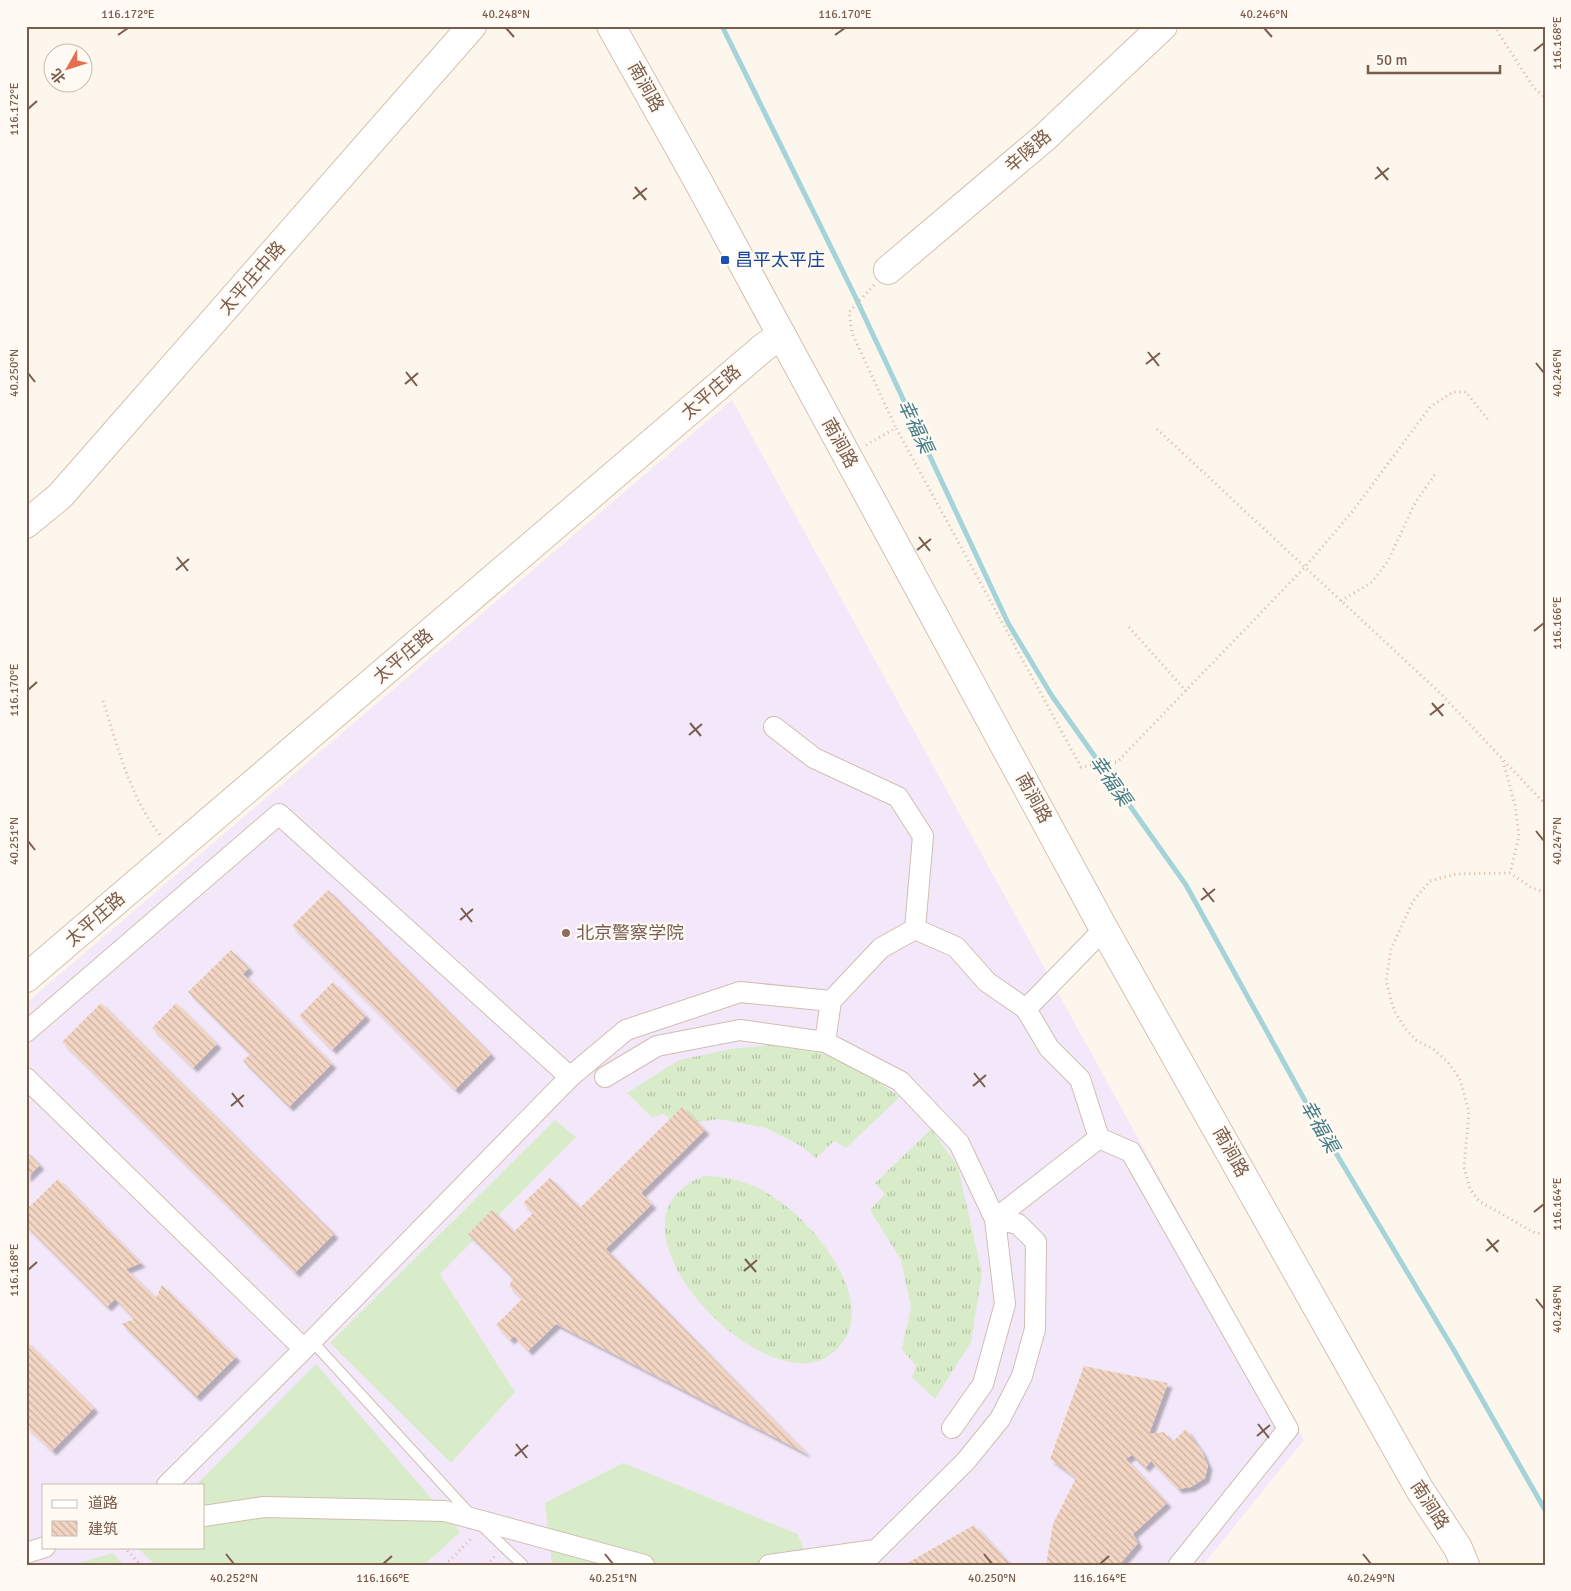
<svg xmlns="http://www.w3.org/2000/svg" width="1571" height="1591" viewBox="0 0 1571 1591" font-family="Signika,'Noto Sans SC',sans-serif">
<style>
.education{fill:#f3e8fa;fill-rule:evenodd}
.grass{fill:url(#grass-tufts)}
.garden{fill:#d8ecc9}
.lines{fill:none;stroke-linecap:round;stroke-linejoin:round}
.stream{stroke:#a5d3da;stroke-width:5}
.building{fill:url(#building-back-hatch);filter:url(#shadow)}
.lane-casing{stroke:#d1beb0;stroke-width:12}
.street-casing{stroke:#d1beb0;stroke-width:22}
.secondary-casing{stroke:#d6c0b0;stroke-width:30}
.path{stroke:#d9b8a5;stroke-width:3;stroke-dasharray:1 4;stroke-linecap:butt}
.lane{stroke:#fff;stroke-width:10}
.street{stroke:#fff;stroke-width:20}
.secondary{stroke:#fff;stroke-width:28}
.ticks{fill:none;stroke:#7a5c4d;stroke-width:2}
.transit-dot{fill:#1a4fb4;stroke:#fffaf3;stroke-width:2}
.education-dot{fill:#8d6e63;stroke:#fffaf3;stroke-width:2}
.labels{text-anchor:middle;stroke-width:4.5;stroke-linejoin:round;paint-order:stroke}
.street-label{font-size:18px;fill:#7a5c4d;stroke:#fffaf3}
.transit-label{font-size:18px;fill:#164399;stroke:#fffaf3;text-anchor:start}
.education-label{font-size:18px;fill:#785e54;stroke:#fffaf3;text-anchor:start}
.water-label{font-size:19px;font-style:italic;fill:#437c86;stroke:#fffaf3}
.neatline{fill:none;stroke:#7a5c4d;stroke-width:2}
.ticks-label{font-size:12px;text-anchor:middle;fill:#7a5c4d}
</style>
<defs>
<pattern id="grass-tufts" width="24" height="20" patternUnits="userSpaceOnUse" patternTransform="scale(1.25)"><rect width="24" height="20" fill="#d8ecc9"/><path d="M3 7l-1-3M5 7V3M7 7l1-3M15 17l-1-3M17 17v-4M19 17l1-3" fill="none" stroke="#b4c2a5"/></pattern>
<pattern id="building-back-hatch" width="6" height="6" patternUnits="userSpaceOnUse" patternTransform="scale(1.25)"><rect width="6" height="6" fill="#f3d5c3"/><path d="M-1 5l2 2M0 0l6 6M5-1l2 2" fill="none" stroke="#cab0a1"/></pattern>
<filter id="shadow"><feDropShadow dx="4.5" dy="4.5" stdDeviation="1" flood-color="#0004"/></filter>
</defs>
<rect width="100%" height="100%" fill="#fdf6ec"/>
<!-- education -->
<path class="education" d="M732 400 1304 1440 1203 1565H26V1003ZM44 1485H204V1547H44Z"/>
<!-- grass -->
<path class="grass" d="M769 1045 821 1053 862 1071 900 1097 846 1148 834 1141 816 1158 801 1146 766 1128 719 1119 675 1125 664 1114 652 1117 627 1093 679 1060 731 1049Z
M931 1129 958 1167 982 1274 971 1342 935 1399 912 1377 916 1366 902 1349 911 1307 901 1260 870 1210 885 1194 875 1183Z
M704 1176C731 1176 756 1184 778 1200 819 1228 887 1313 830 1355 763 1404 587 1220 704 1176Z"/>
<!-- garden -->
<path class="garden" d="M555 1120 576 1137 440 1274 515 1392 451 1463 330 1343Z
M316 1364 460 1532 424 1565H155L137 1547H204V1485H196Z
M623 1463 798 1534 809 1565H552L545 1503Z
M113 1553 124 1565H72Z"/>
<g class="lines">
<!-- stream -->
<path class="stream" d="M722 26 853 292 1008 623 1052 696 1186 885 1309 1108 1455 1352 1545 1510"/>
</g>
<!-- building -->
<path class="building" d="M328 890 491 1054 455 1090 292 926Z
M231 950 249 968 243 974 332 1064 289 1107 243 1061 250 1054 188 992Z
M333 982 366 1016 332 1050 299 1016Z
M101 1003 334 1234 295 1273 62 1042Z
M176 1003 217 1044 193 1068 152 1028Z
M682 1107 705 1130 641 1193 652 1204 606 1249 807 1454 556 1324 528 1351 514 1336 510 1340 496 1325 522 1299 509 1286 513 1278 468 1234 492 1210 514 1232 533 1213 523 1203 550 1178 580 1208Z
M26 1151 40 1165 26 1178Z
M58 1179 141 1263 126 1269 156 1298 162 1285 236 1357 196 1397 122 1324 134 1319 115 1299 107 1307 26 1226V1210Z
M26 1341 94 1408 52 1451 26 1426Z
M1084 1366 1168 1383 1149 1434 1164 1432 1172 1442 1186 1429 1202 1452 1208 1466 1205 1478 1191 1487 1178 1489 1151 1461 1145 1468 1132 1455 1126 1459 1167 1503 1133 1534 1138 1543 1119 1565H1046L1053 1524 1076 1478 1050 1459Z
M974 1525 1011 1565H904Z"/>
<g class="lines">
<defs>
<path id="lane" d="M312 1341 470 1514
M480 1524 523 1565"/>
<path id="street" d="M774 727 814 758 898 797 923 836 915 929
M1026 1009 1104 929
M26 1032 279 814 570 1077
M825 1042 831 1001 881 948 915 929 956 947 987 982 1026 1009 1049 1048 1080 1079 1099 1138 995 1219
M605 1077 657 1046 740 1030 825 1042 900 1081 959 1143 995 1219 1005 1304 983 1384 952 1428
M26 1078 304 1349
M1099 1138 1131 1152 1288 1429 1179 1565
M167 1485 304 1349 570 1077 626 1030 740 992 831 1001
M204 1516 264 1507 445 1511 644 1565
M26 1553 45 1547
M769 1565 875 1550
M861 1565 965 1462 1000 1419 1022 1376 1035 1329 1036 1242 1018 1224 995 1219"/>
<path id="secondary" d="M611 26 699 183 1104 929 1420 1490 1458 1548 1465 1565
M888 270 1044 138 1163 26
M26 524 60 496 472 26
M26 978 764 347 781 335"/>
</defs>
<!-- lane casing -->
<use href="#lane" class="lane-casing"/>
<!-- street casing -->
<use href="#street" class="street-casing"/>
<!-- secondary casing -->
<use href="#secondary" class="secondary-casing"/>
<!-- path -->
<path class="path" d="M1494 26 1534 88 1545 97
M874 285 849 312 852 333 896 428
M1157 429 1441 694 1545 804
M866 445 896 428 1081 767 1117 762 1305 567 1352 512 1430 407 1453 392H1466L1489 421
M1341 601 1372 582 1388 561 1415 503 1436 473
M1129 627 1186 691
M103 701C118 747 130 798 161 836
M1503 761 1515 805 1519 836 1510 873
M1545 892 1532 888 1510 873 1456 874 1430 881 1413 901 1391 949 1386 981 1394 1010 1405 1028 1416 1040 1433 1049 1448 1062 1460 1079 1469 1112 1464 1167 1470 1189 1479 1201 1535 1233 1545 1234
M124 1547 141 1565
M445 1565 472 1538
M487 1565 495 1556"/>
<!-- lane -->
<use href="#lane" class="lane"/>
<!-- street -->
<use href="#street" class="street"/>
<!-- secondary -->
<use href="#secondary" class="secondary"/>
</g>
<!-- ticks -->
<path class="ticks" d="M506 28 514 37M1264 28 1272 37M118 35 128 28M835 35 845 28M1534 51 1544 43M28 109 37 101M1377 167 1388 180M1375 179 1389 168M635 187 646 200M633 199 647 188M1148 352 1159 366M1536 363 1544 373M1146 364 1160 353M406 372 417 386M28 373 35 382M405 384 418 373M919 537 930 551M917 550 931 539M177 557 188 571M176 570 189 559M1534 631 1544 623M28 690 37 682M1432 703 1443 716M1430 715 1444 704M690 723 701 736M689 735 702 724M1536 831 1544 841M28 841 35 850M1203 888 1214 902M1201 900 1215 889M461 908 472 922M460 920 473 909M974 1073 985 1087M973 1086 986 1075M232 1093 243 1107M231 1106 244 1095M1534 1212 1544 1204M1487 1239 1498 1252M1486 1251 1499 1240M745 1259 756 1272M28 1270 37 1262M744 1271 757 1260M1536 1299 1544 1309M1258 1424 1269 1438M1257 1436 1270 1425M516 1444 527 1458M515 1456 528 1445M226 1554 234 1564M605 1554 613 1564M984 1554 992 1564M1363 1554 1371 1564M383 1564 392 1556M1100 1564 1109 1556"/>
<!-- markers -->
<rect class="transit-dot" x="720" y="255" width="10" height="10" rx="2.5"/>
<circle class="education-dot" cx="566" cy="933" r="5"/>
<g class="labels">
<!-- street labels -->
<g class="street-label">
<text transform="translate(646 87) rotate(61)" y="6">南涧路</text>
<text transform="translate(1028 151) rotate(-41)" y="6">辛陵路</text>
<text transform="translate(252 278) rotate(-49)" y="6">太平庄中路</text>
<text transform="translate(711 392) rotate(-41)" y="6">太平庄路</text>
<text transform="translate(840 443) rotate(61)" y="6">南涧路</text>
<text transform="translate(403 656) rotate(-41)" y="6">太平庄路</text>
<text transform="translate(1034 798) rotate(61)" y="6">南涧路</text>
<text transform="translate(95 919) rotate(-41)" y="6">太平庄路</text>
<text transform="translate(1231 1152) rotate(61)" y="6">南涧路</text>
<text transform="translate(1430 1505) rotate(57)" y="6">南涧路</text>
</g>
<!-- transit labels -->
<g class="transit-label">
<text x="735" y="266">昌平太平庄</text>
</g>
<!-- education labels -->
<g class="education-label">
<text x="576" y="939">北京警察学院</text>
</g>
<!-- water labels -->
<g class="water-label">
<text transform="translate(916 426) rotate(65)" y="7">幸福渠</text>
<text transform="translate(1111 780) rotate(55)" y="7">幸福渠</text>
<text transform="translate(1320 1126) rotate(60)" y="7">幸福渠</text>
</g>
</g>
<!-- border -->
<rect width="1571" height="1591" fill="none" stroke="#fffaf3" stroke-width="55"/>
<!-- legend -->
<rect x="42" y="1484" width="162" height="65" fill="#fffaf3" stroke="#cabbb1"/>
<rect x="52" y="1500" width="25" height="8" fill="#ffffff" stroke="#cabbb1"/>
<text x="88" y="1508" font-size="15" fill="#7a5c4d">道路</text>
<rect x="52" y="1521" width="25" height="15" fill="url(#building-back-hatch)" stroke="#cabbb1"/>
<text x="88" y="1534" font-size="15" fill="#7a5c4d">建筑</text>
<!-- north arrow -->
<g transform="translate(68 68) rotate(231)"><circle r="24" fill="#fffaf3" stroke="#cabbb1"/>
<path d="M0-4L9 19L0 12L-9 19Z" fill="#e76f51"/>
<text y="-8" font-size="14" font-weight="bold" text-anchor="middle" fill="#7a5c4d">北</text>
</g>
<!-- scale -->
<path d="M1368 65v8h132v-8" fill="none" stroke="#7a5c4d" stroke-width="2.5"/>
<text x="1376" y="65" font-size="15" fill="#7a5c4d" stroke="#fffaf3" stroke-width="4" paint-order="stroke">50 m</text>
<rect x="28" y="28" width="1516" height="1536" class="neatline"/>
<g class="ticks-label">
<text x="128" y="18">116.172°E</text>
<text x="506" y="18">40.248°N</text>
<text x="845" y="18">116.170°E</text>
<text x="1264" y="18">40.246°N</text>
<text transform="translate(1557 43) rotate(-90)" y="4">116.168°E</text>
<text transform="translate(14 109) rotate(-90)" y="4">116.172°E</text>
<text transform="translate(14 373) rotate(-90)" y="4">40.250°N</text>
<text transform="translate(1557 373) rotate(-90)" y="4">40.246°N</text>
<text transform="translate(1557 623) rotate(-90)" y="4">116.166°E</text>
<text transform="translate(14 690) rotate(-90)" y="4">116.170°E</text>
<text transform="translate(14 841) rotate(-90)" y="4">40.251°N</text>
<text transform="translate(1557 841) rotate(-90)" y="4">40.247°N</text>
<text transform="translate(1557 1204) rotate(-90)" y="4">116.164°E</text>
<text transform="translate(14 1270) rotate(-90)" y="4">116.168°E</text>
<text transform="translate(1557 1309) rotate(-90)" y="4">40.248°N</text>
<text x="234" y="1582">40.252°N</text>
<text x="383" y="1582">116.166°E</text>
<text x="613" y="1582">40.251°N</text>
<text x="992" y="1582">40.250°N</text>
<text x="1100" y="1582">116.164°E</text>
<text x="1371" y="1582">40.249°N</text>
</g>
</svg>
